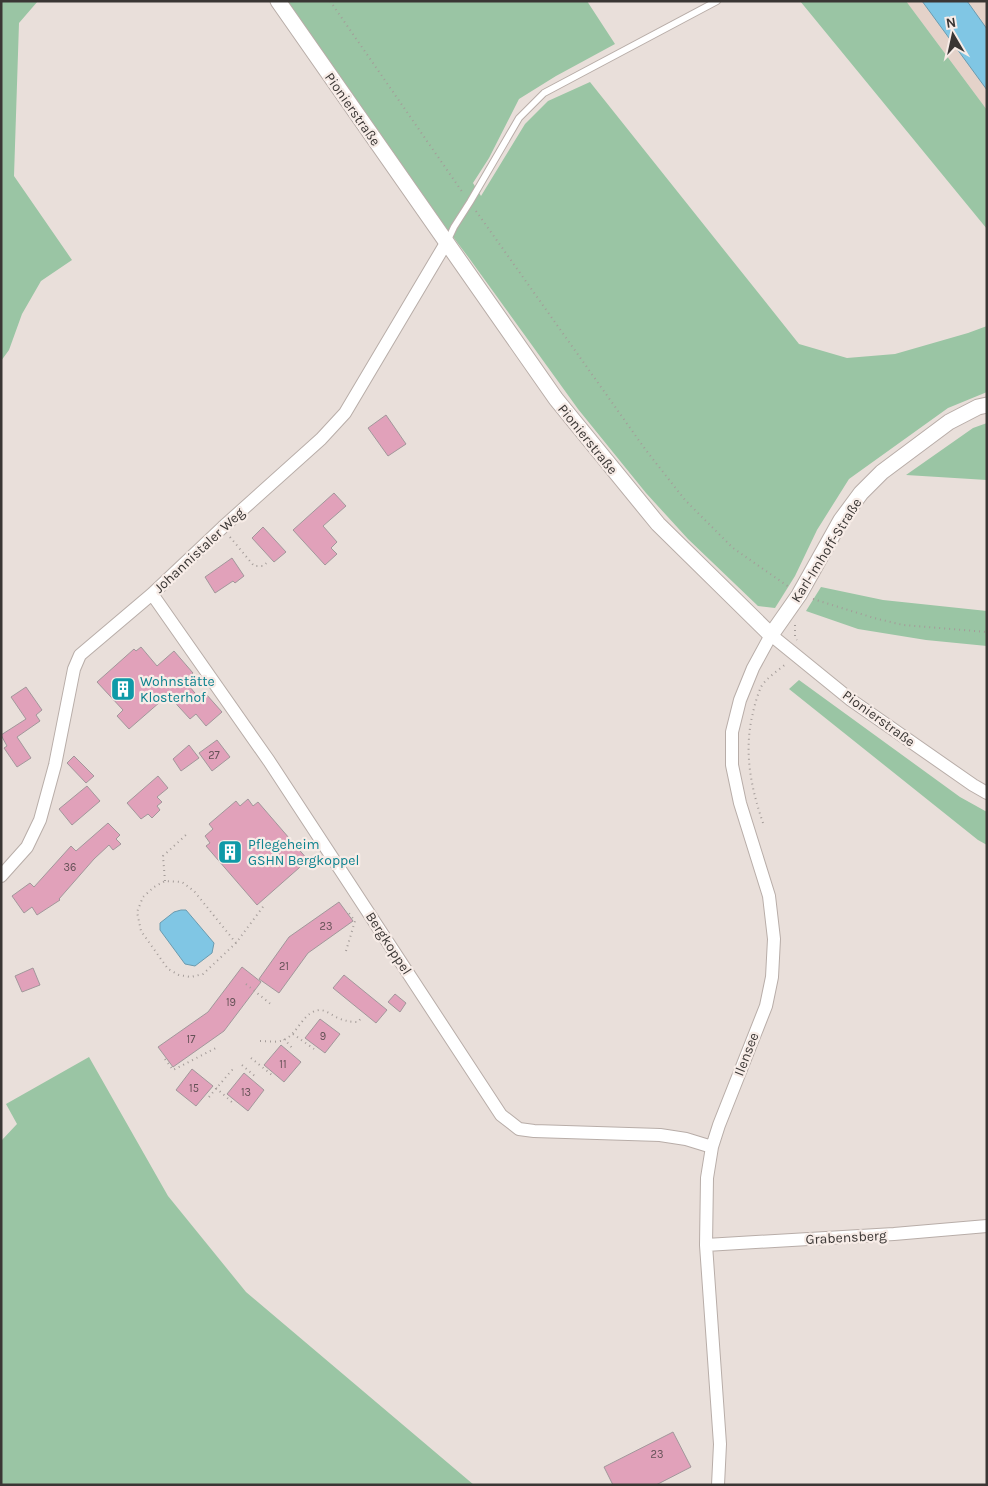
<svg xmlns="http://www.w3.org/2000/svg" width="988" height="1486" viewBox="0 0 988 1486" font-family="Karla,sans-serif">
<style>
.built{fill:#e4d2c9}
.green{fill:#9ac5a4}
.water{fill:#80c6e4;stroke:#6b9baf}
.building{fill:#e1a1ba;stroke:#a2979b}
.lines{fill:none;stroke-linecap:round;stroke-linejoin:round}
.service-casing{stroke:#b8ada8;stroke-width:8}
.minor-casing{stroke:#b8ada8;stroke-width:14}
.tertiary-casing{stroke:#b8ada8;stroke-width:17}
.path{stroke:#a49c99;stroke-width:2;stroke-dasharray:1 4;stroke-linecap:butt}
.service{stroke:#fff;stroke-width:6}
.minor{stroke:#fff;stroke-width:12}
.tertiary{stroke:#fff;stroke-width:15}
.labels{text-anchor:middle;stroke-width:4.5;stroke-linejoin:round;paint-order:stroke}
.number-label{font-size:11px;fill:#645156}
.street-label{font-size:14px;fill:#3a3634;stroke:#f7ece7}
.culture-label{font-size:14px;fill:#0d838f;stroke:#f7ece7;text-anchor:start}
</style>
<rect width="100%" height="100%" fill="#e9dfda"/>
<!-- built -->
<path class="built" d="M906 1H987V110Z"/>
<!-- green -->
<path class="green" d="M1 1H38L19 23 14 176 72 260 41 281 22 314 9 350 1 361Z
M287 1H587L615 44 556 76 519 99 489 158 473 183 481 196 525 124 548 101 590 82 799 344 847 358 895 354 968 333 987 326V392L948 408 849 479 817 530 795 576 775 608 758 606 688 539 646 493 578 409 469 258 441 221Z
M800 1H906L987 110V229Z
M987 423V480L906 475 973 428Z
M821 587 883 600 987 611V646L926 640 858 629 806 611Z
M799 680 960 797 987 812V845L978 840 789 689Z
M89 1057 168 1196 246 1292 474 1485H1V1141L17 1124 6 1104Z"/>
<!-- water -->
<path class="water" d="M922 1H967L987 29V90Z
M181 910H186L214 943 212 953 195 966 185 964 160 930V923L174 912Z"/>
<!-- building -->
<path class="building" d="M386 415 406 444 388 456 368 428Z
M334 493 346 506 323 526 337 542 331 548 337 554 325 565 293 530Z
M263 527 286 552 274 562 252 538Z
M232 558 244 576 235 583 233 581 215 593 205 577Z
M141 647 157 666 174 651 193 673 184 680 200 699 206 694 222 712 206 726 196 714 190 719 168 695 129 729 117 716 123 710 97 682 134 649 136 651Z
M26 687 42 710 36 715 40 721 17 737 31 758 17 767 4 748 7 746 1 735 26 719 11 697Z
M217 740 230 757 212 771 199 753Z
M189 745 199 758 181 771 173 759Z
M74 756 94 776 86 783 67 763Z
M158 776 168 788 157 797 162 802 157 806 160 810 152 818 148 814 141 819 127 803Z
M87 786 100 801 72 825 59 809Z
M248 799 253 806 258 802 308 860 257 905 206 846 210 843 205 836 213 829 209 824 236 801 240 806Z
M108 823 120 835 116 839 121 844 113 850 109 845 94 859 59 899 60 900 37 915 32 907 24 913 12 896 30 883 34 887 71 846 76 851Z
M339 902 353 921 308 953 279 993 259 979 289 937Z
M242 967 261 982 224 1031 173 1067 158 1047 208 1012Z
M33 968 40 985 22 992 15 976Z
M344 975 387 1010 376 1023 333 988Z
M395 994 406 1003 400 1012 388 1002Z
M320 1019 340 1034 325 1053 305 1038Z
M281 1045 301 1062 284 1082 264 1065Z
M192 1069 213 1086 196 1106 176 1090Z
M244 1073 264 1090 248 1111 227 1094Z
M673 1432 691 1467 656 1485H613L604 1467Z"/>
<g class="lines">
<defs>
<path id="service" d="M447 242 454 227 470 202 519 118 544 93 717 1"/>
<path id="minor" d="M152 594 269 761 501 1115 519 1129 534 1131 660 1135 686 1139 712 1147
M1 876 27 847 40 820 55 765 74 669 80 655 152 594 223 527 321 439 345 413 446 243
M706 1245 894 1234 987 1226
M718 1485 720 1444 706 1245 707 1178 712 1147 719 1125 766 1006 772 977 774 939 769 896 740 803 732 765V732L740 700 753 668 771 635 851 700 973 785 987 793"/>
<path id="tertiary" d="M278 1 556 399 658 524 771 635 799 595 841 520 861 493 882 472 949 422 978 407 987 405"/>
</defs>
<!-- service casing -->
<use href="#service" class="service-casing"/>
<!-- minor casing -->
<use href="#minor" class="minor-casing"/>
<!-- tertiary casing -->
<use href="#tertiary" class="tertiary-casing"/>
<!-- path -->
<path class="path" d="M330 1 463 193
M476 211 645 449 685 500 733 548 789 587
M230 537 254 566H263L269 561
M813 599 874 618 903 625 987 632
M795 625V636L797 640
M763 823C751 788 744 753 752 717 754 707 757 696 761 687 766 678 779 670 787 663
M165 881 163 856 187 834
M236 943 194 891 182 882 165 881 154 887 143 897 137 912 141 931 168 969 179 975 191 977 203 974 236 943 265 904
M346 951 355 921 348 912
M246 984 273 1006
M293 1034 314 1049
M284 1039 294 1050
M260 1041C268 1041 276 1043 284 1040 298 1034 303 1011 320 1010 326 1010 333 1016 338 1018 345 1021 351 1022 358 1022L362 1017
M251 1058 272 1075
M165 1059 173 1070 216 1048H219
M242 1065 257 1078
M216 1088 233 1103
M209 1097 232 1070V1068"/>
<!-- service -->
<use href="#service" class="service"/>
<!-- minor -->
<use href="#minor" class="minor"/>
<!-- tertiary -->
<use href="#tertiary" class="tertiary"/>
</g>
<!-- icons -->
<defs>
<symbol id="building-square" viewBox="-11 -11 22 22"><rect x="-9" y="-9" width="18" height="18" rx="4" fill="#0f9aa8" stroke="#f7ece7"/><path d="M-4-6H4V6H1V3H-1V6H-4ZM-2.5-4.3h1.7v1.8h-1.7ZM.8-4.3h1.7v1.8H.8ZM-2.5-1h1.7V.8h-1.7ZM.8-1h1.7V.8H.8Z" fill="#fff"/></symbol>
</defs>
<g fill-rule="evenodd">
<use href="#building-square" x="109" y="675" width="28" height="28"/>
<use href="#building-square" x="216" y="838" width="28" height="28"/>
</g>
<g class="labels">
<!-- number labels -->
<g class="number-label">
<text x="214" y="759">27</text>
<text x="70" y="871">36</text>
<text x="326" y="930">23</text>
<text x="284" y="970">21</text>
<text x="231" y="1006">19</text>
<text x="323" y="1040">9</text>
<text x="191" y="1043">17</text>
<text x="283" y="1068">11</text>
<text x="194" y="1092">15</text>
<text x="246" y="1096">13</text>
<text x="657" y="1458">23</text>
</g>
<!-- street labels -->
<g class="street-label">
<text transform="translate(353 109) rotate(55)" y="5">Pionierstraße</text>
<text transform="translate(588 439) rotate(51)" y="5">Pionierstraße</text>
<text transform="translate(199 550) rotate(-43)" y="5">Johannistaler Weg</text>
<text transform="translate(826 550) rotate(-58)" y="5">Karl-Imhoff-Straße</text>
<text transform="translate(879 718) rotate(36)" y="5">Pionierstraße</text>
<text transform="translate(389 943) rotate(57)" y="5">Bergkoppel</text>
<text transform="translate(746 1054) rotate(-69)" y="5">Ilensee</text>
<text transform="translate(846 1237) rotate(-3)" y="5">Grabensberg</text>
</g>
<!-- culture labels -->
<g class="culture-label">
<text x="140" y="686">Wohnstätte<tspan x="140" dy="16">Klosterhof</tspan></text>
<text x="248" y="849">Pflegeheim<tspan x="248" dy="16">GSHN Bergkoppel</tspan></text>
</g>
</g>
<!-- border -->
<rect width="988" height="1486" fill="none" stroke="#3a3634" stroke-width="5"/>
<!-- north arrow -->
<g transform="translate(953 35) rotate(351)" stroke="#f7ece7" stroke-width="4" paint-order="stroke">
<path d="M0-4L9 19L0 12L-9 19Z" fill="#3a3634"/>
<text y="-8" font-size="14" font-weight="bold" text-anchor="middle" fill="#3a3634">N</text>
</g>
</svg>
